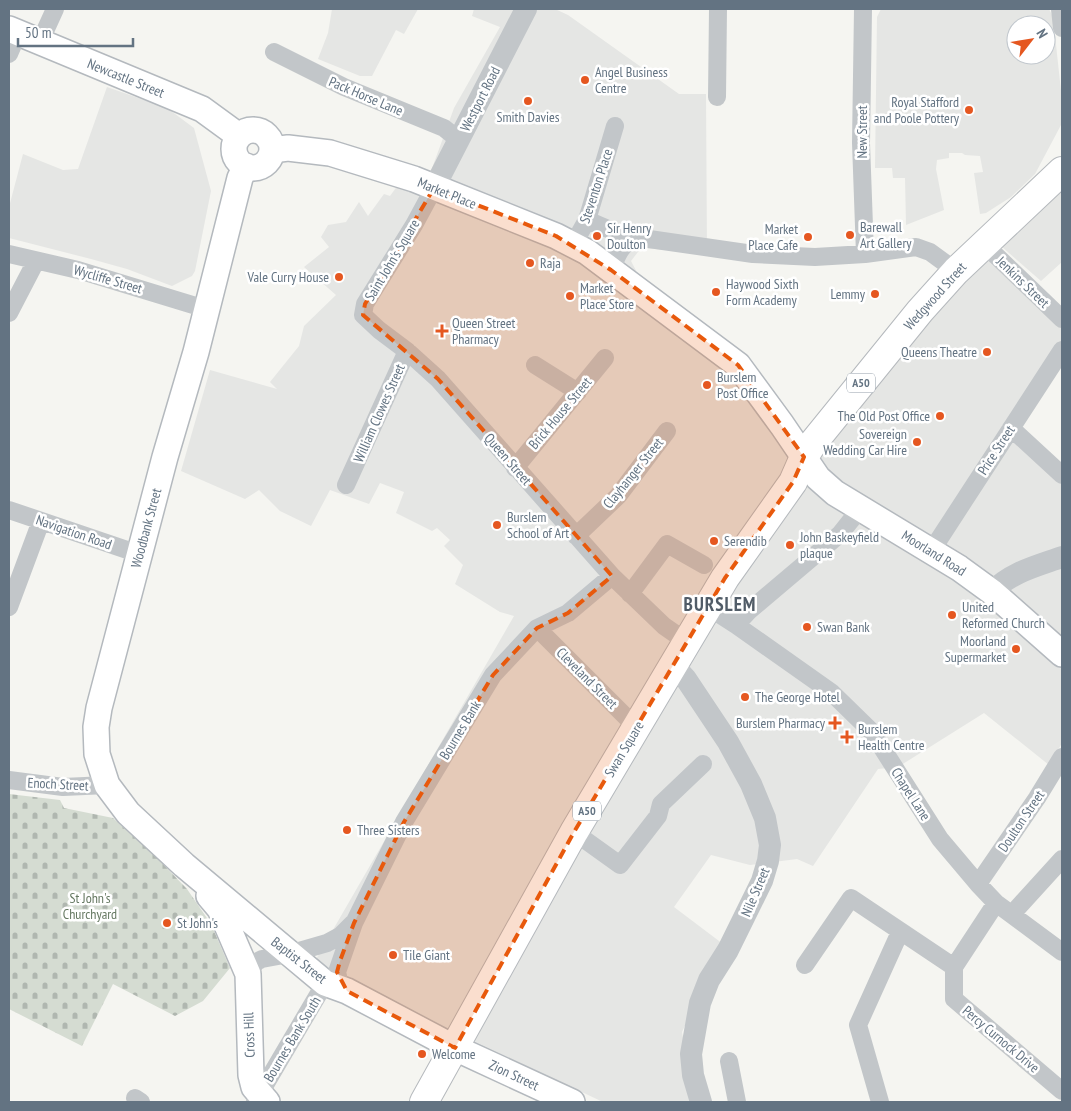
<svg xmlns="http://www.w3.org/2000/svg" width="1071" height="1111" viewBox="0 0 1071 1111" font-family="'PT Sans Narrow',sans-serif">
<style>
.built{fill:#e5e6e4;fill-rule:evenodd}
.cemetery{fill:url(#cemetery-stones)}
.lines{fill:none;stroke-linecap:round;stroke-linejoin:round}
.secondary-casing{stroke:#b4b9be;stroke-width:28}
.primary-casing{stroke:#b5b9bd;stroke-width:30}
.minor{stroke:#c2c6c9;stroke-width:18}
.tertiary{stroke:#c2c6c9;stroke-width:22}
.secondary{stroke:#fff;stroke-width:25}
.primary{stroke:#fff;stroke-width:28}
.marked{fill:#e8590c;fill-opacity:0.2;stroke:#e8590c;stroke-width:4;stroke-dasharray:10 6;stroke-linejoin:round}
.poi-dot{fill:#e55720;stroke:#fff;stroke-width:2}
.labels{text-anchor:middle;stroke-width:5;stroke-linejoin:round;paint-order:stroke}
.shield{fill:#fff;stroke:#929da8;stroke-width:1}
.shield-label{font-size:12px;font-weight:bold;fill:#637382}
.poi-label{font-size:14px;fill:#637382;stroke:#fff;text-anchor:start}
.street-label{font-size:14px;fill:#637382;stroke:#fff}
.park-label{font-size:14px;fill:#667962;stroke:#fff}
.district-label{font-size:19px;font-weight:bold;letter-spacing:1px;fill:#515c67;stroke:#fff}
</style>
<defs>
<pattern id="cemetery-stones" width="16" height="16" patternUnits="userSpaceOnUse" patternTransform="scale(1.25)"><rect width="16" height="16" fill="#d5dcd2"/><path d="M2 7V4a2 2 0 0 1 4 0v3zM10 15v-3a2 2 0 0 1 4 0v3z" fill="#b0b7b0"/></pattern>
</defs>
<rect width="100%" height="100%" fill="#f5f5f1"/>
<!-- built -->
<path class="built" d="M332 9H418L404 34 396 30 372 76H360L318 59 328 33Z
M474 9H555L568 15 679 94H706L707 253 641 248 631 261 643 284 811 454 983 252 1062 325V349L1015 427 1062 472V743L1049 765 984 713 898 767 878 769 813 866 797 859 750 865 711 855 674 907 723 944 682 1032 695 1102H603L442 1026 315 961 514 616 500 612 455 584 463 565 444 546 450 540 437 528 432 531 396 513 404 492 380 483 369 504 330 490 311 526 280 511 259 490 245 499 181 471 210 370 277 389 270 382 299 346 304 326 336 295 304 267 329 247 321 237 328 225 346 222 359 202 368 216 384 194 390 196 398 185 412 191 431 171 454 108 500 27 472 16Z
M881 9H1049L1053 17 1062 100 1061 125 1035 174 1011 197 986 213 980 214 974 173 983 172 980 156 965 155 962 153H949V158L937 160 936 169 944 210 906 225 905 178H893L892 168H875L877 17ZM1016 25H1046V55H1016Z
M107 87 167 108 194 128 211 191 195 271 192 276 172 286 127 269 91 259 9 238V207L23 154 63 170 78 169Z
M1062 187V262L1041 281 1001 246Z"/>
<!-- cemetery -->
<path class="cemetery" d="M9 794 60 800 64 808 113 818 156 857 187 889 211 924 230 968 203 1001 175 1016 113 984 82 1046 9 1009Z"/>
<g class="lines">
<defs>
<path id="secondary" d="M9 29 202 109 239 136
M234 149a19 19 0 1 1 38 0a19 19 0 1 1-38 0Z
M272 150 288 148 330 153 414 179 556 236 587 252 738 365 782 425 818 478 835 493 959 568 992 592 1062 654
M246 166 240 178 196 352 165 457 99 708 96 727 97 754 107 785 128 813 184 865 325 983 347 991 455 1048 572 1102
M209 896 220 909 248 974 251 1075 254 1087 267 1102"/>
<path id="primary" d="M424 1102 574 832 725 578 793 482 804 457 813 443 920 311 956 271 1062 171"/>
</defs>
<!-- secondary casing -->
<use href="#secondary" class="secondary-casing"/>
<!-- primary casing -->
<use href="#primary" class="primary-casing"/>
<!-- minor -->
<path class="minor" d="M863 9 861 143 865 254
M1060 9 1062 28
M40 42 55 9
M274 52 344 87 444 128 459 140
M9 54 18 33
M717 97 718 9
M434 188 414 225 365 304 363 315 379 330 407 351 438 379 612 576 664 626 687 642
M587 220 615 232 625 243
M984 244 1062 319
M573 245 587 220 615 126
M9 254 78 270 206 309
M611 270C619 252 621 241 642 238L753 254 815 257 865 254 916 247 930 252 956 271
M9 313 36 261
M535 365 578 392
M1011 428 1062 475
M515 468 605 358
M346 485 407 351
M9 510 139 554
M576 536 618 496 667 431
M932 550 1062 350
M630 594 667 544 704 565
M9 607 41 521
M708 607 736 625 831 692 872 732 940 839 978 884 996 903 1062 952
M736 625 749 611 840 534 860 509
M537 628 637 728
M9 780 63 787 107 785
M574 832 620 865 658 816 661 804 703 764
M978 884 1037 798 1062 757
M996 903 954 967V999L1062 1091
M1012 914 1062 859
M805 965 851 898 954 967
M248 974 256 962 262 959 289 954 327 943 340 936 353 923
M347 991 339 981 337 972 354 923 404 822 493 675 537 628 568 613 612 576
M729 1061 737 1102
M135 1098 141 1102
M255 1102 325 983
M880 1102 858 1025 900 932"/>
<!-- tertiary -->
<path class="tertiary" d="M434 188 526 9
M992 592C1011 572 1037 566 1062 557
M674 666 686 679 728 742 751 784 765 818 770 845 768 861 762 881 728 950 709 980 700 1003 691 1054 693 1075 701 1102"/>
<!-- secondary -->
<use href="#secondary" class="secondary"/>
<!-- primary -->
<use href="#primary" class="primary"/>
</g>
<!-- marked area -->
<path class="marked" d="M434 188 556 236 611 270 738 365 804 457 793 482 725 578 574 832 455 1048 347 991 337 972 340 961 354 923 404 822 493 675 537 628 568 613 612 576 438 379 363 315 365 304Z"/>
<!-- markers -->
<g class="poi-dot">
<circle cx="585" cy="80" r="5"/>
<circle cx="528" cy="101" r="5"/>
<circle cx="969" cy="110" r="5"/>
<circle cx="850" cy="235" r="5"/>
<circle cx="597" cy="236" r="5"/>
<circle cx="808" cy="237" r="5"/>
<circle cx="530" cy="263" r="5"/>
<circle cx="339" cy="277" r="5"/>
<circle cx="716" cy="292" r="5"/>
<circle cx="875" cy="294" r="5"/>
<circle cx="570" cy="296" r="5"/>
<path d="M439.5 323.5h5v5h5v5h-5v5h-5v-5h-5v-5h5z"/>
<circle cx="987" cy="352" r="5"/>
<circle cx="707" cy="385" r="5"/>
<circle cx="940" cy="416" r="5"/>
<circle cx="917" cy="442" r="5"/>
<circle cx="497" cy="525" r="5"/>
<circle cx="714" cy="541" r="5"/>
<circle cx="790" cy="545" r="5"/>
<circle cx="952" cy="615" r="5"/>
<circle cx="807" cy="627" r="5"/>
<circle cx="1016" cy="649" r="5"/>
<circle cx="745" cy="697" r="5"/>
<path d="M832.5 715.5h5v5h5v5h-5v5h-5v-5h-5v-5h5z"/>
<path d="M844.5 729.5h5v5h5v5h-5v5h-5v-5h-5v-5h5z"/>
<circle cx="347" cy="830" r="5"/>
<circle cx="167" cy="923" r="5"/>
<circle cx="393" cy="955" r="5"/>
<circle cx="422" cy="1054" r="5"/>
</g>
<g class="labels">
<!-- shield labels -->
<g class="shield">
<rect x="847" y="373.5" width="28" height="19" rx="4"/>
<rect x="573" y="801.5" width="28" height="19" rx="4"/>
</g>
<g class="shield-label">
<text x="861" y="387">A50</text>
<text x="587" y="815">A50</text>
</g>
<!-- poi labels -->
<g class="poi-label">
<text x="595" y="77">Angel Business<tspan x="595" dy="16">Centre</tspan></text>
<text x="959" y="107" text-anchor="end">Royal Stafford<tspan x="959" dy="16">and Poole Pottery</tspan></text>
<text x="528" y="122" text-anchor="middle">Smith Davies</text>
<text x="860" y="232">Barewall<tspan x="860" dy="16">Art Gallery</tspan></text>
<text x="607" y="233">Sir Henry<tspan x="607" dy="16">Doulton</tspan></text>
<text x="798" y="234" text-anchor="end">Market<tspan x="798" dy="16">Place Cafe</tspan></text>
<text x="540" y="268">Raja</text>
<text x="329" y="282" text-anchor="end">Vale Curry House</text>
<text x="726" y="289">Haywood Sixth<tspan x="726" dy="16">Form Academy</tspan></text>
<text x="580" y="293">Market<tspan x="580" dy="16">Place Store</tspan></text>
<text x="865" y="299" text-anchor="end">Lemmy</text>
<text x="452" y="328">Queen Street<tspan x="452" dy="16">Pharmacy</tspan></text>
<text x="977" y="357" text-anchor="end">Queens Theatre</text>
<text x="717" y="382">Burslem<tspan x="717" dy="16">Post Office</tspan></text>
<text x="930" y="421" text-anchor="end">The Old Post Office</text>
<text x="907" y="439" text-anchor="end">Sovereign<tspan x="907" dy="16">Wedding Car Hire</tspan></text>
<text x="507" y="522">Burslem<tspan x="507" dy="16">School of Art</tspan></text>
<text x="800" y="542">John Baskeyfield<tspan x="800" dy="16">plaque</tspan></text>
<text x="724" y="546">Serendib</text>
<text x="962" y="612">United<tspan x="962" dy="16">Reformed Church</tspan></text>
<text x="817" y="632">Swan Bank</text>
<text x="1006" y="646" text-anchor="end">Moorland<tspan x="1006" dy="16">Supermarket</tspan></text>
<text x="755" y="702">The George Hotel</text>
<text x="825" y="728" text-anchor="end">Burslem Pharmacy</text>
<text x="858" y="734">Burslem<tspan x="858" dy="16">Health Centre</tspan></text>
<text x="357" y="835">Three Sisters</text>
<text x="177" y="928">St John's</text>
<text x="403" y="960">Tile Giant</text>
<text x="432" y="1059">Welcome</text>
</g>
<!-- street labels -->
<g class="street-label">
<text transform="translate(126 78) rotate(22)" y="5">Newcastle Street</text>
<text transform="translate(366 96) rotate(23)" y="5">Pack Horse Lane</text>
<text transform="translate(480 99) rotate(-63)" y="5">Westport Road</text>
<text transform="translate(862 132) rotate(-90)" y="5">New Street</text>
<text transform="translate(596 186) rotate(-72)" y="5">Steventon Place</text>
<text transform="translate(447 193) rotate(22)" y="5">Market Place</text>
<text transform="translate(392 260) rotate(-59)" y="5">Saint John's Square</text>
<text transform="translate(108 279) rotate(16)" y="5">Wycliffe Street</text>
<text transform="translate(1023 282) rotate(44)" y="5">Jenkins Street</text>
<text transform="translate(935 296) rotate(-48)" y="5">Wedgwood Street</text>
<text transform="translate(379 413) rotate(-66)" y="5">William Clowes Street</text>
<text transform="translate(560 413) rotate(-50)" y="5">Brick House Street</text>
<text transform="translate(996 450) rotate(-57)" y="5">Price Street</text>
<text transform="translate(508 459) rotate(49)" y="5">Queen Street</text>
<text transform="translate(633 473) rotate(-51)" y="5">Clayhanger Street</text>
<text transform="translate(146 528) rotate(-75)" y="5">Woodbank Street</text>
<text transform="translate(74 532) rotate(19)" y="5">Navigation Road</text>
<text transform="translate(934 553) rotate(32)" y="5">Moorland Road</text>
<text transform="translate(587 678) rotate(45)" y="5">Cleveland Street</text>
<text transform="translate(460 730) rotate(-59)" y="5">Bournes Bank</text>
<text transform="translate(624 749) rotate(-59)" y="5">Swan Square</text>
<text transform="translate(58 784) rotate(3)" y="5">Enoch Street</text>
<text transform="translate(911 794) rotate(57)" y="5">Chapel Lane</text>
<text transform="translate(1021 821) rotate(-56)" y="5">Doulton Street</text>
<text transform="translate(755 892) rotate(-67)" y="5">Nile Street</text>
<text transform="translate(299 960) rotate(38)" y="5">Baptist Street</text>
<text transform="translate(249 1035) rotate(-92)" y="5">Cross Hill</text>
<text transform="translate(292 1039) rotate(-59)" y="5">Bournes Bank South</text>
<text transform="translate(1001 1039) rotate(40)" y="5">Percy Curnock Drive</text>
<text transform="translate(514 1075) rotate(25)" y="5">Zion Street</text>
</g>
<!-- park labels -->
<g class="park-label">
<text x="90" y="903">St John's<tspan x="90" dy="16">Churchyard</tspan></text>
</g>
<!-- district labels -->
<g class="district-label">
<text x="720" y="611">BURSLEM</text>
</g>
</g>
<!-- border -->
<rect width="1071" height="1111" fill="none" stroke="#637382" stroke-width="20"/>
<!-- north arrow -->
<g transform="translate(1031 40) rotate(59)"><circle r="24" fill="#ffffff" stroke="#c1c7cd"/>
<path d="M0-4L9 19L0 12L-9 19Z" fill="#e55720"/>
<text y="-8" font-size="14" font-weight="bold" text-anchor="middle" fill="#637382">N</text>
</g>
<!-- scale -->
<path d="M18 38v8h115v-8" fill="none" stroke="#637382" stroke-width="2.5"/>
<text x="25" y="38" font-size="15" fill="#637382" stroke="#ffffff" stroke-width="4" paint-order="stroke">50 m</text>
</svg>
